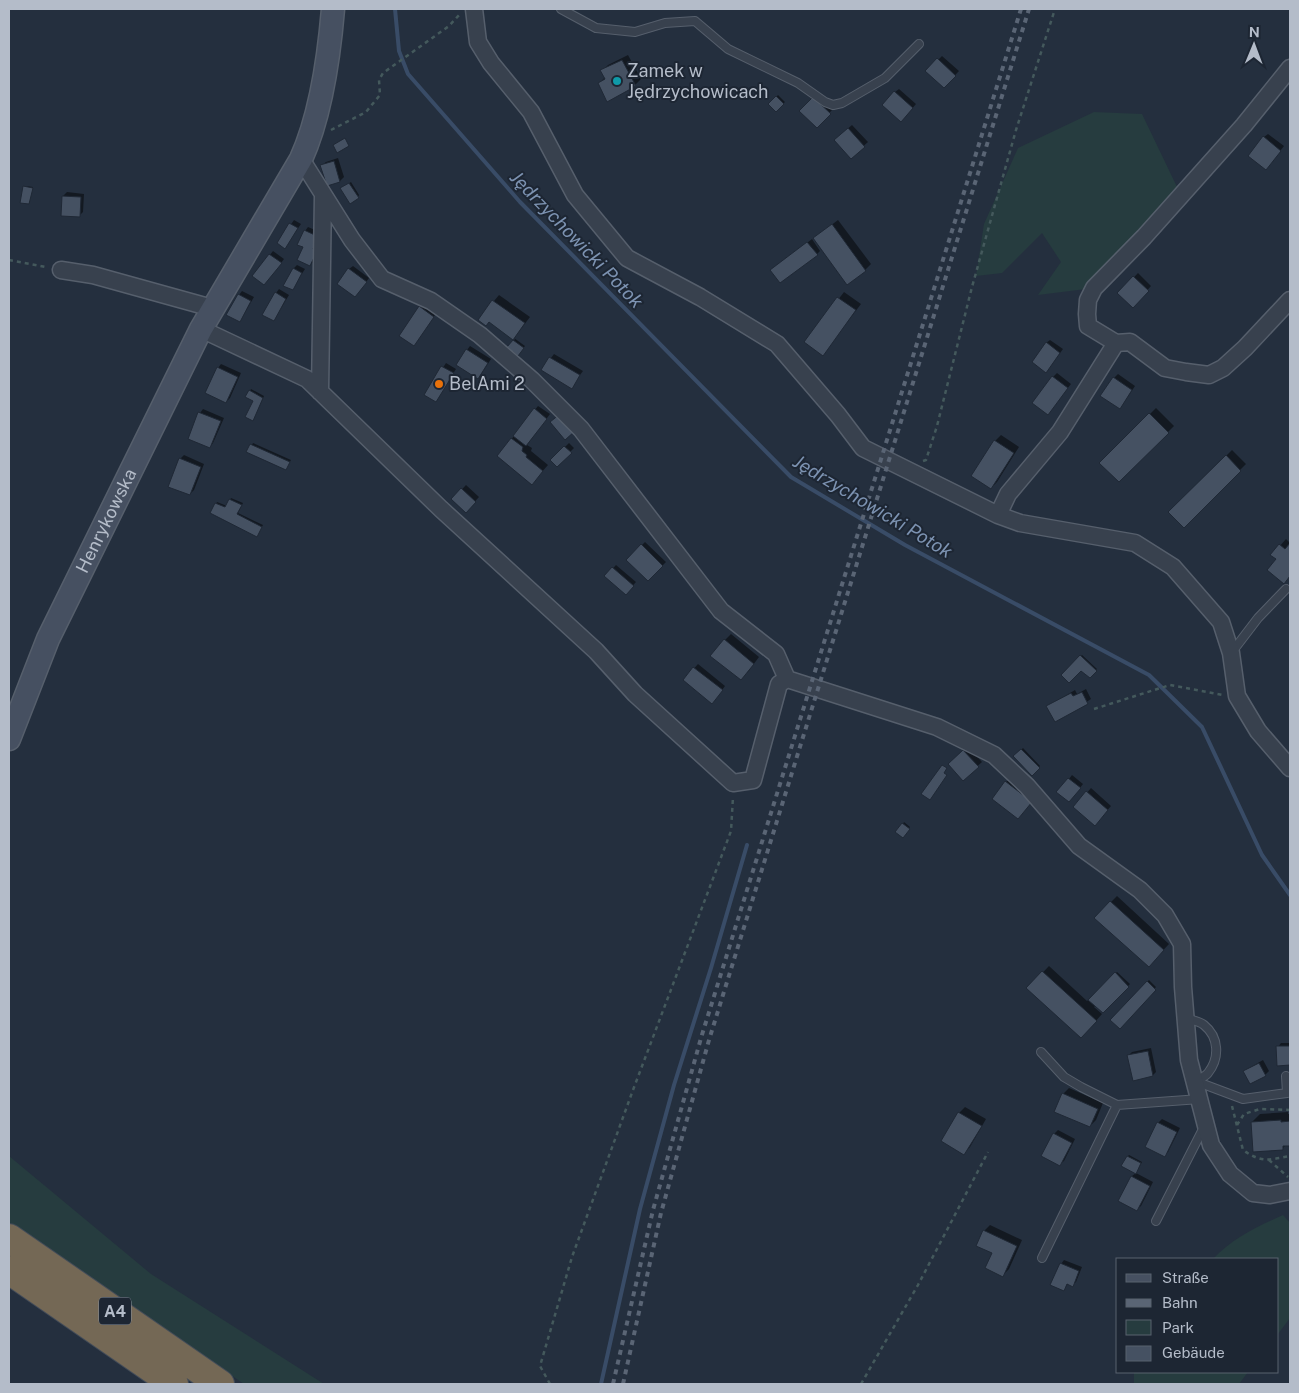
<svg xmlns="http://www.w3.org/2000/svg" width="1299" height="1393" viewBox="0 0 1299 1393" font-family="'Public Sans',sans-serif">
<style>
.green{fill:#263c3f}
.shadow{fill:#0007}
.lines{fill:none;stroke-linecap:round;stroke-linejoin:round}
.stream{stroke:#394c67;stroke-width:4}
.building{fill:#455162;stroke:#1f2835}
.lane-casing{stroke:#565f6c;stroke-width:10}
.street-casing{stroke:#565f6c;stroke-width:19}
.secondary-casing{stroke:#565f6c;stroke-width:25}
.highway-casing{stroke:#434c59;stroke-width:30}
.path{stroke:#44595c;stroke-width:2.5;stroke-dasharray:4 4;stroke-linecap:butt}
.lane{stroke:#38414e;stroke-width:8}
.street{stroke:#38414e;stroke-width:16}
.secondary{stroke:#465061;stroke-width:22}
.highway{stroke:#746855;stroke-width:28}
.rail{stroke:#5a6575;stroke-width:4;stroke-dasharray:5 5;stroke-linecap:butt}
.culture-dot{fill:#0f9aa8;stroke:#1d2633;stroke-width:2}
.food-dot{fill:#e8710a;stroke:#1d2633;stroke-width:2}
.labels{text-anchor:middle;stroke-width:4;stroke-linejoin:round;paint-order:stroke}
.shield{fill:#1d2633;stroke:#878f9c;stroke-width:1}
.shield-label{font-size:16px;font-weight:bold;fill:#b4bcc9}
.poi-label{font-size:18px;fill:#b4bcc9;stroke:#1d2633;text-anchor:start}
.street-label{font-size:18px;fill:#b4bcc9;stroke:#1d2633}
.water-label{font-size:19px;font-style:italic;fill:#7c92b1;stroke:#1d2633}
</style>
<rect width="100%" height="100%" fill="#242f3e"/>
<!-- green -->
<path class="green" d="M1094 112 1142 114 1178 189 1094 288 1038 295 1061 262 1042 233 1002 273 976 276 984 224 1018 148Z
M9 1156 151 1274 324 1384H244L9 1222Z
M1283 1215 1290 1223V1318L1278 1334V1259H1213C1233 1238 1257 1227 1283 1215Z
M1134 1372H1248L1239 1384H1134Z"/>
<!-- shadow -->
<path class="shadow" d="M628 55 641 79 635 85 599 84 605 77 602 71 608 65Z
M942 56 959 71 944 87 927 71Z
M899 89 916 104 905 117 895 92Z
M817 94 833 109 817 126Z
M778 95 785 102 776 110 770 104Z
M852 125 868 142 851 157 839 136Z
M1268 134 1284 146 1269 165 1264 137Z
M338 158 344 177 340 181 327 185 322 165 326 162Z
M351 182 359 195 358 197 343 187Z
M25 186 33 187 29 203 24 187Z
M67 192 84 194 83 212 79 216 63 196Z
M294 220 301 224 285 247 278 243Z
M838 220 871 264 865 270 814 238Z
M308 227 322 233 320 247 314 261 310 265 305 246V231Z
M812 239 820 251 817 254 776 267Z
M273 251 284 259 268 280 254 275Z
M297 265 305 269 292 289 294 268Z
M353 266 369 278 359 292 349 269Z
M1138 273 1151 286 1133 306 1119 293Z
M279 289 289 295 274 320 276 293Z
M242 291 254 297 240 321 239 295Z
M844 292 861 304 823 354 806 342Z
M499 295 530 317 514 338 525 346 518 354 509 347 515 339 489 321 479 319Z
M423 303 437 312 414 345 420 307Z
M1050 340 1063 349 1050 367 1046 343Z
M470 346 491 359 482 373 467 350Z
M554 354 583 371 571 387 542 370Z
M446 363 456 369 436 401 425 395Z
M221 364 241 373 230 398 226 402 218 368Z
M1057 373 1071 384 1051 409 1053 377Z
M1118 374 1135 386 1123 404 1114 378Z
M251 389 264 396 254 418V400L250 391Z
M538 406 550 414 527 445 532 448 531 451 548 465 532 483 498 456Z
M1156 408 1174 426 1119 481 1101 463Z
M203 409 224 418 213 443 210 447 200 413Z
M1001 435 1019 447 997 482 991 488 972 476 995 441Z
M253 443 291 460 287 467 286 469 248 452Z
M569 443 574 448 557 465 552 460Z
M1232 450 1246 464 1184 526 1170 512Z
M184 455 204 464 194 490 190 494 180 459Z
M466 485 479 497 466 511 453 499Z
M231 498 243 503 238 513 263 525 258 534 216 504 217 502 227 506Z
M1286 539 1290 543V575L1283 582 1278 559 1272 555Z
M645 542 666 562 648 580 627 560Z
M616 565 636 582 626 593 606 576Z
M731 634 759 657 747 673 725 640Z
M1082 655 1097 669 1090 676 1081 669 1062 675Z
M698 664 725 686 716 698 684 680Z
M1086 689 1091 699 1056 721 1048 706 1075 690 1077 694Z
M968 747 982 762 963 779 949 764Z
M1023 748 1040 766 1032 774 1015 756Z
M1072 775 1083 784 1073 797 1069 779Z
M1010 779 1034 798 1018 817 1006 782Z
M1091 788 1111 806 1099 820 1075 807Z
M904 822 910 827 904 835 903 824Z
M1117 896 1169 944 1154 960 1111 902Z
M1049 966 1087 1001 1117 972 1130 984 1103 1011 1096 1005 1094 1007 1102 1014 1087 1031 1028 988Z
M1149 980 1156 987 1120 1027 1112 1020Z
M1281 1043H1290V1064L1279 1065 1278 1047Z
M1151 1048 1156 1072 1153 1075 1129 1055 1132 1052Z
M1263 1060 1269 1071 1265 1075 1244 1071Z
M1069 1088 1103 1103 1096 1120 1090 1126 1063 1094Z
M965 1107 986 1119 970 1147 964 1153 943 1140 959 1113Z
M1288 1112V1114H1290V1144L1286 1145 1282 1149 1252 1122 1260 1114Z
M1162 1119 1180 1128 1168 1152 1164 1156 1158 1123Z
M1058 1130 1075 1139 1064 1161 1060 1164 1043 1156 1054 1134Z
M1129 1155 1142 1162 1137 1171 1128 1156Z
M1136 1173 1153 1182 1141 1206 1137 1209 1120 1201 1132 1176Z
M990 1225 1022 1240 1009 1269 1003 1275 984 1231Z
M1064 1260 1082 1267 1076 1282 1072 1285 1068 1284 1064 1289 1061 1264Z"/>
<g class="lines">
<!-- stream -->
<path class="stream" d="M395 9 399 51 408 74 520 202 791 477 905 545 1149 675 1202 727 1262 855 1290 895
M601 1384 640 1209 674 1085 711 968 747 845"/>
</g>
<!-- building -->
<path class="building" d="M937 58 956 76 944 88 925 71Z
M622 60 636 86 607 102 598 83 605 79 600 70Z
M894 91 913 108 901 122 882 105Z
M776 96 784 104 776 112 768 104Z
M813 97 831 114 817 128 799 111Z
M848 128 865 147 851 159 834 140Z
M1263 136 1281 151 1266 170 1248 156Z
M345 138 349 146 337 153 333 145Z
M334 161 340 182 327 186 320 165Z
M349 183 359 198 350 204 340 188Z
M23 186 33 188 29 204 20 203Z
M62 196 81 197 80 217 61 216Z
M289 223 298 228 285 249 277 243Z
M832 224 866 271 847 285 813 238Z
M304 230 319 237 313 249 317 251 310 266 297 260 303 247 297 245Z
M807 242 818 255 780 283 770 270Z
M269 254 282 263 264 285 252 276Z
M293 268 302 273 293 290 283 286Z
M348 268 367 282 355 297 337 284Z
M1133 276 1149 291 1133 308 1117 293Z
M275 292 286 299 274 321 262 315Z
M238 294 251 301 240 322 226 315Z
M837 297 856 310 823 356 804 342Z
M492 300 525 323 513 340 489 322 486 326 478 320Z
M419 306 434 317 414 346 399 336Z
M513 340 524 348 518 356 507 347Z
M1046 342 1060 353 1046 373 1032 362Z
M466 349 488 363 478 379 456 365Z
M549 357 580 375 572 389 541 370Z
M441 366 454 373 436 402 424 395Z
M217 367 238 377 226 403 205 393Z
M1052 376 1068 388 1048 415 1032 403Z
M1113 377 1132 390 1120 409 1100 396Z
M249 390 263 398 253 421 245 417 253 401 245 397Z
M534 408 547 419 526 446 513 436Z
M198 412 221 421 210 448 188 439Z
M1149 413 1169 433 1119 482 1099 463Z
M560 414 575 431 565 440 550 422Z
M511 438 523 447 522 451 527 455 526 457 543 471 532 485 497 456Z
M994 440 1014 453 991 489 971 476Z
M250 444 290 462 286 470 246 452Z
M564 446 572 453 557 467 550 460Z
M1226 455 1241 471 1184 528 1168 512Z
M179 458 201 467 190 495 168 487Z
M461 488 476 502 466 513 451 499Z
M229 499 242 505 237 514 262 527 257 537 210 513 215 503 225 507Z
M1290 543V576L1284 584 1267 570 1276 559 1270 555 1279 544 1285 549Z
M641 544 663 566 648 581 626 560Z
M612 567 634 586 626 595 604 576Z
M724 639 754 664 741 680 710 656Z
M1080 655 1097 671 1090 678 1081 671 1069 683 1061 675Z
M693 667 723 690 712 704 683 680Z
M1082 692 1088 704 1055 722 1046 706 1071 693 1073 696Z
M1021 749 1040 768 1032 776 1013 756Z
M963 750 979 767 963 781 948 764Z
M942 765 947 768 944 773 947 775 930 800 921 794Z
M1068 778 1081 788 1069 802 1056 792Z
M1005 781 1032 802 1018 819 992 799Z
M1086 791 1108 810 1095 826 1073 807Z
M902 823 910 829 903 838 895 832Z
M1110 901 1164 950 1149 967 1094 918Z
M1042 971 1097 1021 1081 1038 1026 988Z
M1115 972 1129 987 1103 1013 1088 1000Z
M1147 981 1156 990 1120 1029 1110 1020Z
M1276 1046H1290V1065L1277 1066Z
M1148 1051 1153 1076 1133 1081 1127 1055Z
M1259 1063 1266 1076 1250 1084 1243 1071Z
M1062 1093 1098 1109 1090 1127 1054 1112Z
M958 1112 982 1126 964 1155 941 1141Z
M1281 1120V1122L1290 1121V1146H1283V1150L1253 1152 1251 1122Z
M1157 1122 1177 1132 1165 1157 1145 1147Z
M1053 1133 1072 1143 1060 1166 1041 1156Z
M1127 1156 1141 1163 1136 1174 1121 1166Z
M1131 1176 1150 1186 1137 1211 1118 1201Z
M983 1230 1017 1246 1003 1277 985 1268 992 1253 976 1246Z
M1060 1263 1079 1271 1073 1287 1067 1284 1064 1291 1050 1285Z"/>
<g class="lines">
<defs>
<path id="lane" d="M561 9 596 28 635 32 665 23 695 21 728 49 798 83 825 102 833 105 842 103 885 78 919 44
M1232 652 1258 618 1286 589
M1186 1018C1191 1020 1199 1021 1204 1025 1219 1037 1220 1058 1208 1073 1205 1077 1199 1079 1195 1081
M1041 1052 1064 1077 1081 1087 1117 1105 1200 1099
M1195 1081 1243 1099 1287 1093 1286 1076
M1156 1221 1204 1127
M1042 1258 1117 1105"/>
<path id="street" d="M474 9 478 42 491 63 531 112 575 195 627 258 700 297 777 344 838 415 863 448 998 515 1020 523 1135 543 1173 567 1221 622 1231 653 1237 696 1258 731 1290 768
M1290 68 1244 125 1144 237 1094 288 1088 300 1087 314 1088 326 1116 343 1130 342 1165 368 1186 372 1209 375 1223 368 1245 348 1290 300
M301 159 352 240 382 279 431 301 480 335 532 380 581 429 721 611 776 654 787 679 937 727 994 755 1027 786 1079 846 1140 890 1165 915 1182 944 1183 987 1189 1060 1211 1145 1230 1174 1253 1193 1270 1195 1290 1191
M61 270 93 275 212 308
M201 329 307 379 441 509 596 651 635 694 733 783 753 780 779 684 787 679
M320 392 323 196
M998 515 1008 494 1060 432 1116 343"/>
<g id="secondary">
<path id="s1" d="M9 739 48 639 201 329 301 159C321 115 329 57 333 9"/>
</g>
<path id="highway" d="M9 1238 220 1384
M9 1270 174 1384"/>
</defs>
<!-- lane casing -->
<use href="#lane" class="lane-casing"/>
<!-- street casing -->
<use href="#street" class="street-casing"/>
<!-- secondary casing -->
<use href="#secondary" class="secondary-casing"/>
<!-- highway casing -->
<use href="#highway" class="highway-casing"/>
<!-- path -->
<path class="path" d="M331 130 366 112 380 95 379 80 383 73 449 26 460 14
M9 260 46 267
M923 461 926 460 937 426 972 287 1016 130 1055 9
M1094 709 1170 685 1223 695
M1232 1106 1243 1150C1261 1163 1269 1160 1290 1156
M1237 1125 1244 1114 1260 1109 1290 1110
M1269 1160 1288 1177
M550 1384 540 1366 572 1257 633 1090 731 831 733 797
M861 1384 918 1285 988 1152"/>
<!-- lane -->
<use href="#lane" class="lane"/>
<!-- street -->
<use href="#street" class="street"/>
<!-- secondary -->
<use href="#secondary" class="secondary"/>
<!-- highway -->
<use href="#highway" class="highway"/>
<!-- rail -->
<path class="rail" d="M613 1384 653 1210 701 1038 1021 9
M623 1384 661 1213 709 1040 1029 9"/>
</g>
<!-- markers -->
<circle class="culture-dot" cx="617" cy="81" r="5"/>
<circle class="food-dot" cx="439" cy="384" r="5"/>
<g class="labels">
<!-- shield labels -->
<rect class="shield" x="99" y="1297.5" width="32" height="27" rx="4"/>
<g class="shield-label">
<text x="115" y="1317">A4</text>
</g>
<!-- poi labels -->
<g class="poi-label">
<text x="627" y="77">Zamek w<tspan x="627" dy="21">Jędrzychowicach</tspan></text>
<text x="449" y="390">BelAmi 2</text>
</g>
<!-- street labels -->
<g class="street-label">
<text dy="6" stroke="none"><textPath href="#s1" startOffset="239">Henrykowska</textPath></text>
</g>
<!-- water labels -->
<g class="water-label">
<text transform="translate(577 239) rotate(46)" y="7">Jędrzychowicki Potok</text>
<text transform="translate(873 506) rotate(31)" y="7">Jędrzychowicki Potok</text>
</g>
</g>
<!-- border -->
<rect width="1299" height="1393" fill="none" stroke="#b4bcc9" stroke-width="20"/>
<!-- legend -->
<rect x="1116" y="1258" width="162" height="115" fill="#1d2633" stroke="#59626f"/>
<rect x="1126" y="1274" width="25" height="8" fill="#465061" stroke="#59626f"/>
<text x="1162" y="1283" font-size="15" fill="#b4bcc9">Straße</text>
<rect x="1126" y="1299" width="25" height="8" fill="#5a6575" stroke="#59626f"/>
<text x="1162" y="1308" font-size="15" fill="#b4bcc9">Bahn</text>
<rect x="1126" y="1320" width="25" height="15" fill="#263c3f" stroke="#59626f"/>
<text x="1162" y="1333" font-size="15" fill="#b4bcc9">Park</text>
<rect x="1126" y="1346" width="25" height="15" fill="#455162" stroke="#59626f"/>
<text x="1162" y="1358" font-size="15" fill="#b4bcc9">Gebäude</text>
<!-- north arrow -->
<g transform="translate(1254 45) rotate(1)" stroke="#1d2633" stroke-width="4" paint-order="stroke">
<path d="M0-4L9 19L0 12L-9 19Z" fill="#b4bcc9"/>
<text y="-8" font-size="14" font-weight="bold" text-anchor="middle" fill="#b4bcc9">N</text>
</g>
</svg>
